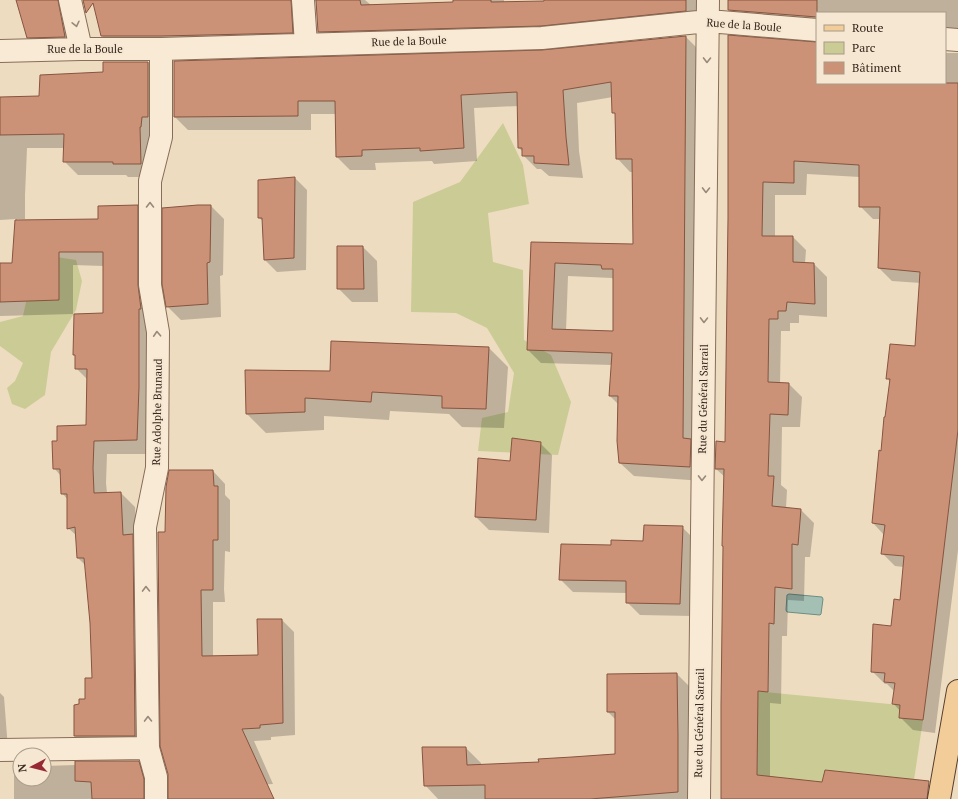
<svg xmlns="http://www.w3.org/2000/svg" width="958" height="799" viewBox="0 0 958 799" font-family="'PT Serif',serif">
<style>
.green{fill:#cbcc95}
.water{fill:#a4c0b5;stroke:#6b8e82}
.shadow{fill:#0003;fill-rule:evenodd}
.building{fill:#cc9277;stroke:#87543f;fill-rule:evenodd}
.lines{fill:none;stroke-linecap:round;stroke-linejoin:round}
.minor-casing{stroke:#886d59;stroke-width:24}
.major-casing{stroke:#553c2d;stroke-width:24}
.minor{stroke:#f9ead5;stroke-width:22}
.major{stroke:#f2cd99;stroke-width:22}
.oneway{stroke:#988879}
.labels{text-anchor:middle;stroke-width:4;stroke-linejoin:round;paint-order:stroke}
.street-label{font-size:11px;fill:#37271d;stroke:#f5e7d1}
</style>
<rect width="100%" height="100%" fill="#eedcc1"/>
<!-- green -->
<path class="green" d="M503 123 523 165 529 204 488 213 493 262 523 270 524 340 551 355 571 402 558 455 478 451 482 418 508 412 514 373 487 328 456 313 411 312 413 202 460 182Z
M43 255 76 260 82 281 76 310 51 352 45 395 25 409 12 404 7 388 15 381 23 363 0 346V322L23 316 32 275Z
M734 689 900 705 899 718 923 720 914 780 849 772 847 784 822 781 814 784 757 786V718L721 717V696Z"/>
<!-- water -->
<path class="water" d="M789 594 822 597 823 599 821 614 820 615 787 612 786 610 787 595Z"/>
<!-- shadow -->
<path class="shadow" d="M120 0H365L371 5 454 3V0H504V3L545 2V0H699V24L332 45 319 32 317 1 309 3 306 46 115 50 102 36Z
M729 0H958V39L948 45 945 51V53H958V550L935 733 913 730 900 717V711L893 703 895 692 887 684H885L872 671 892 627 901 601 904 567 895 566 882 553 884 535 873 523 890 382 887 378 915 347 921 283 892 281 879 268 881 219H873L860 206V177L807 174 806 195H775V237H793L806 250 805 263 814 264 827 277V317L799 315V323H790V331H781L780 384H789L802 397 800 427H782L781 485 787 490 786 508 801 510 814 523 810 557H805L804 601 788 600 787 636H782L781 704 770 703V777L789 799H722L725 477 716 469 726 443 729 218 817 43V83H945V13H817V29L742 23 729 10Z
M60 16 74 30 79 51H42L28 37Z
M686 37 699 50 703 481 634 476 620 463 619 405 610 396 612 365 541 363 528 350 531 243 634 245 633 172H630L617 158 616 114 613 112V97L577 103 579 151 583 178 549 176 541 169H537L523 155V152L518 147V106L474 108 477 161 434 164 432 161 375 163 376 170H350L336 156V114H311V130H188L174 116 542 51ZM568 276 612 278 614 280V332L566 331Z
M104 62H148L162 76 154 177H128L126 175H78L64 161 65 148H27L25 195V219H17V221L99 220 137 206 151 220V454H107L106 483 107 493H121L135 507 149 749 89 750 75 736V706L80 705 86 700 93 679 91 623 86 566 78 558 77 536 68 528V500L62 493 61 476 54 468 58 442 87 426 88 380 76 368 104 314V266L73 265V314L0 316V264H13L16 219 0 220V98L40 97 104 73Z
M295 178 307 190 306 270 277 272 264 259 263 221 259 218Z
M211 206 224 219 223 275 220 276 221 317 181 320 167 306Z
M338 247H363L377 261 378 302H352L338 288Z
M489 348 508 367 504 428 462 427 449 414 390 411 389 420 324 416V430L266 433 247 414 331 372Z
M539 442 552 455 549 533 489 530 476 517 479 459 511 462Z
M213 471 225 484V495L230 500V552L225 551 224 589 225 602H213V657L259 655 282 620 294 632 295 735 271 737V740L254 741 273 784 220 787V799L166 533Z
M682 527 695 540 692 616 640 615 627 602V593L573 592 560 579 612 546 644 542Z
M677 674 692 689V799H438L425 785 466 748 481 763V766L540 763 616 755V720L608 712V675Z
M0 693 4 697 8 749 0 750Z
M138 762 152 776 157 799H14V766H20V779H44V766L76 765Z"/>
<!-- building -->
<path class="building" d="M16 0H58L65 37 27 38Z
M83 0H291L293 33 161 36H101L93 3 86 13Z
M316 0H360L361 5 453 2V0H491V2L544 1V0H686V11L541 26 318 32Z
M728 0H817V17L728 10Z
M728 35 817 42V83H958V430L931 658 923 720 899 718 900 705 892 704 895 683 884 682 885 673 871 672 873 624 891 626 894 599 900 600 904 556 881 554 885 525 872 523 879 450 881 451 884 417H885L890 379H886L890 344 915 346 920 272 878 268 880 207H859V165L794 161V183L763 182 762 236H793V262L814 263 815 304 787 302 786 311H778V319H769L768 382 789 383 788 415 770 414 768 476H774L772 506 801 509 798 545 792 544V589L775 587 774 624 769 623 768 692 758 691 757 775 822 782 825 770 929 781 927 799H721V705L723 546H722L724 469H715L716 441 725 442 728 218Z
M686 36 683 438 691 439 690 467 619 463 617 441 618 396H609L612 353 527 350 531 242 633 244 632 159H616L615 113H612L611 82 563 90 566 137 569 165 534 163V156H522V148H518L517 92 461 95 464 148 420 151V148L362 150V156L336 157 335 101H298V116L174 117V61L542 50ZM555 263 601 265 602 269H613V331L552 329Z
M103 62H148V117H142L141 127H140L141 164H113V162H63L64 134 0 135V97L39 96 40 75 103 72Z
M295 177 294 258 264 260 262 218H258V180Z
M138 205V285L141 309H139V387L137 440 94 441 93 468 94 493 121 492 123 535 133 534 135 736H74V705L79 704V699H85V678H92L90 623 84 558H77L75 527 67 529V494H61L60 469H53L52 441H57V426L86 425 87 369H75V355H73L74 314 103 313V252H59V300L0 302V263H12L15 220 98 219V206Z
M198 205H211L210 262 207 263 208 304 166 307 162 284V208Z
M337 246H363L364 289H337Z
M331 341 489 347 486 409 442 408V396L372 392 371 402 305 398V412L246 414 245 370 330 371Z
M512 438 541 442 536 520 475 517 478 458 510 461Z
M169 470H213L214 486H218V540H213V590H201L202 656 258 655 257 619H282L283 723 260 725V728L242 729 274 799H168V774L160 746 158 532H165L166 487Z
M644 525 683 526 680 604 626 603V581L559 580 561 544 611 545V540L643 541Z
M677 673 678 736V792L590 799H485V785L424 786 422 747H466L467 765 539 762 538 759 572 757 615 754V712H607V674Z
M75 761H139L144 779V799H92L91 782 75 781Z"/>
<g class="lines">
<defs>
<path id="minor" d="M70 0 81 49
M303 0 306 44
M945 39 958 40
M0 51 81 49H161L542 38 708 21 817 30
M0 750 148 748
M156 799V777L148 748 145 527 157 468 158 332 150 285V181L161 137V49
M699 799 708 0"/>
<path id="major" d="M939 799 958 691"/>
</defs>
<!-- minor casing -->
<use href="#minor" class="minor-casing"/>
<!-- major casing -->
<use href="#major" class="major-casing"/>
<!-- minor -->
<use href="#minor" class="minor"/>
<!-- major -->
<use href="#major" class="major"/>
</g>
<!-- one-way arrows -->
<defs><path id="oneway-chevron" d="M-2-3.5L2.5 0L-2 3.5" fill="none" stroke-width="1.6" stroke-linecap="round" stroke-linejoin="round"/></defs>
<g class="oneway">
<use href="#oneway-chevron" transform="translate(76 24) rotate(77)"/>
<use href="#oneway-chevron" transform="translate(707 60) rotate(91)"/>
<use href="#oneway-chevron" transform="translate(706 190) rotate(91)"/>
<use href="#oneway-chevron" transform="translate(150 205) rotate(-90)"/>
<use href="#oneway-chevron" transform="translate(704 320) rotate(91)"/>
<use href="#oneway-chevron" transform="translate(157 334) rotate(-93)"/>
<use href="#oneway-chevron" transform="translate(702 478) rotate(91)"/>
<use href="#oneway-chevron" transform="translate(146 589) rotate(-91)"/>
<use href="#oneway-chevron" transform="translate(148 719) rotate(-91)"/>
</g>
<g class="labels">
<!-- street labels -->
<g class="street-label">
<text transform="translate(744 25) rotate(4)" y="4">Rue de la Boule</text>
<text transform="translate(409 41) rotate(-2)" y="4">Rue de la Boule</text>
<text x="85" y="53">Rue de la Boule</text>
<text transform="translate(703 399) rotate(-89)" y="4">Rue du Général Sarrail</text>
<text transform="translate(157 412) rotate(-89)" y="4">Rue Adolphe Brunaud</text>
<text transform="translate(699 723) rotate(-89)" y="4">Rue du Général Sarrail</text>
</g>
</g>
<!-- legend -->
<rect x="816" y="12" width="130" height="72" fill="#f5e7d1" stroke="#a99a89"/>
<rect x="824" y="25" width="20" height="6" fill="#f2cd99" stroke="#a99a89"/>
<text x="852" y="32" font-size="12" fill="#37271d">Route</text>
<rect x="824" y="42" width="20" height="12" fill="#cbcc95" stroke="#a99a89"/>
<text x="852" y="52" font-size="12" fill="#37271d">Parc</text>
<rect x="824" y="62" width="20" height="12" fill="#cc9277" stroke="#a99a89"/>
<text x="852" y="72" font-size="12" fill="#37271d">Bâtiment</text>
<!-- north arrow -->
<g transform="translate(32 767) rotate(263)"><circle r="19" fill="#f5e7d1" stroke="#a99a89"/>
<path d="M0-3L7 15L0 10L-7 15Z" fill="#972934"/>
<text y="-6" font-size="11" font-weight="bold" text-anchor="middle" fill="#37271d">N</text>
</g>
</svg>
